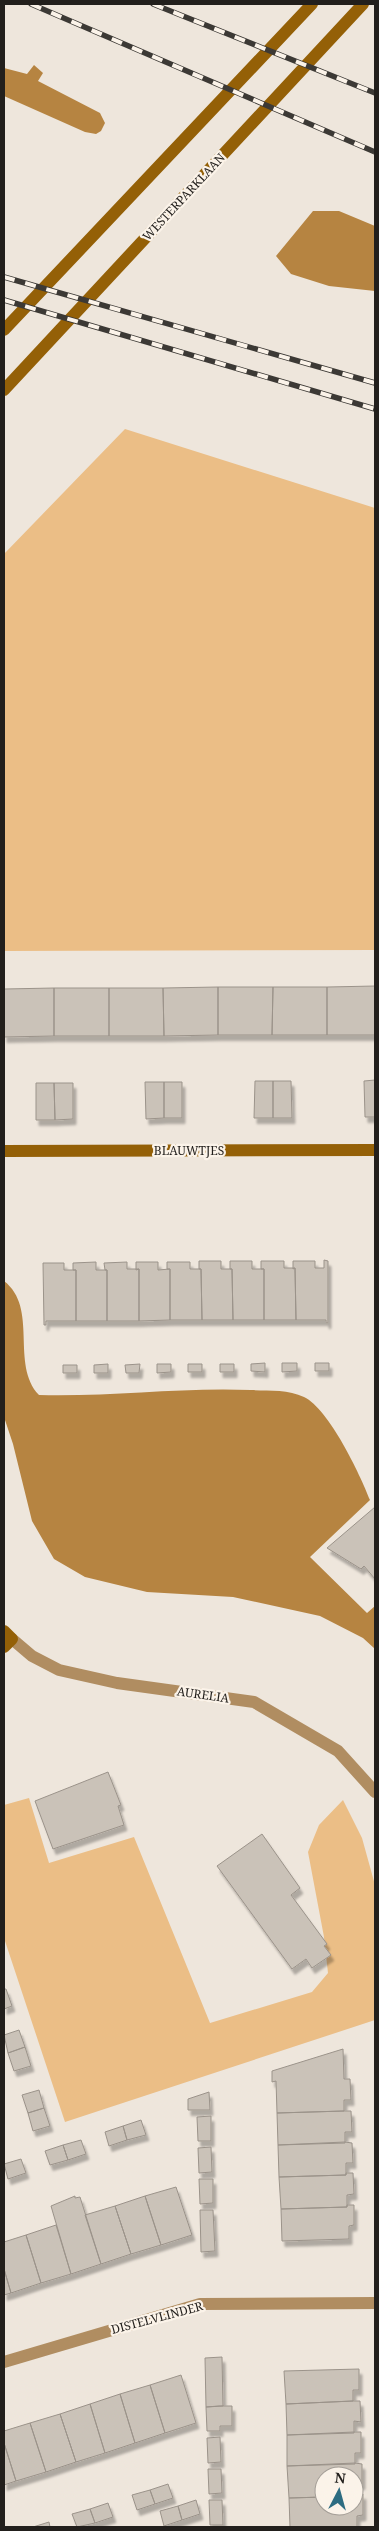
<svg xmlns="http://www.w3.org/2000/svg" width="379" height="2531" viewBox="0 0 379 2531" font-family="'Noto Serif',serif">
<style>
.green{fill:#ebbe86}
.water{fill:#b68441}
.building{fill:#cac2b8;stroke:#9b938a;filter:url(#shadow)}
.lines{fill:none;stroke-linecap:round;stroke-linejoin:round}
.street{stroke:#b08d61;stroke-width:12}
.secondary{stroke:#946007;stroke-width:12}
.rail-casing{stroke:#3c3935;stroke-width:5.5}
.rail{stroke:#fbf3e9;stroke-width:4;stroke-dasharray:11;stroke-linecap:butt}
.labels{text-anchor:middle;stroke-width:4.5;stroke-linejoin:round;paint-order:stroke}
.street-label{font-size:12px;fill:#221f1c;stroke:#fbf3e9}
</style>
<defs>
<filter id="shadow"><feDropShadow dx="3" dy="5.5" stdDeviation="1" flood-color="#0004"/></filter>
</defs>
<rect width="100%" height="100%" fill="#eee6dc"/>
<!-- green -->
<path class="green" d="M125 429 375 508V950L4 951V554Z
M29 1798 49 1863 134 1837 210 2023 312 1992 328 1973 324 1937 308 1852 319 1825 343 1800 362 1838 375 1885V2020L65 2122 4 1938V1805Z"/>
<!-- water -->
<path class="water" d="M34 65 43 73 38 81 100 113 105 123 101 131 96 134 85 132 4 96V68L27 74Z
M313 211H339L375 226V291L329 286 291 274 276 256Z
M4 1281C39 1308 10 1364 39 1395 110 1397 181 1387 251 1390 268 1391 288 1389 304 1397 329 1409 360 1474 370 1500L310 1557 367 1613 375 1606V1649L363 1638 320 1616 233 1597 147 1592 85 1577 54 1559 32 1521 13 1444 4 1417Z"/>
<!-- building -->
<path class="building" d="M375 986V1035H327V987Z
M218 987V1035L164 1036 163 988Z
M218 987H273L272 1035H218Z
M273 987H327V1035H272Z
M54 988H109V1036H54Z
M54 988V1036L4 1037V989Z
M109 988H163L164 1036H109Z
M375 1080V1117H365L364 1081Z
M255 1081H273V1118H254Z
M273 1081H291L292 1118H273Z
M145 1082H164V1118L146 1119Z
M164 1082H182V1118H164Z
M36 1083H54L55 1120H36Z
M54 1083H73V1119L55 1120Z
M324 1260 328 1261V1323H326V1320H296L295 1268 293 1269V1261H315V1268H324Z
M199 1261H221V1269H232L233 1320H202L201 1269H199Z
M230 1261H252V1269H264V1320H233L232 1269H230Z
M261 1261H284V1268H295L296 1320H264V1269H261Z
M96 1262V1270H107V1321H76V1270H73V1263Z
M127 1262V1269H139V1321H107V1270H105L104 1263Z
M136 1262H158V1270L170 1269V1320L139 1321V1269L136 1270Z
M167 1262H190V1269H201L202 1320H170V1269H167Z
M43 1263H64V1270H76V1321H46V1325H44Z
M265 1363V1372L251 1371V1364Z
M282 1363H297V1371L282 1372Z
M315 1363H329V1371H315Z
M108 1364V1373H94V1365Z
M140 1364 139 1373H126L125 1365Z
M157 1364H171V1372L157 1373Z
M188 1364H202V1372H188Z
M220 1364H234V1372H220Z
M63 1365H77V1373H63Z
M375 1507V1579L364 1566 361 1569 327 1548Z
M108 1772 121 1805 118 1806 124 1825 53 1849 35 1801Z
M262 1834 300 1888 291 1895 327 1944 324 1946 331 1955 312 1968 306 1959 292 1969 217 1866Z
M4 1989H6L12 2006 4 2009Z
M19 2030 25 2047 8 2053 4 2035Z
M25 2047 31 2066 14 2071 8 2053Z
M343 2049 344 2079H350L351 2100H344V2111L277 2113 276 2081 272 2082V2071Z
M39 2090 44 2108 28 2113 22 2095Z
M209 2092 210 2110H188V2099Z
M44 2108 50 2126 33 2131 28 2113Z
M344 2111H351L352 2132H345V2143L278 2145 277 2113Z
M211 2116V2141H198L197 2117Z
M141 2120 146 2135 127 2140 123 2126Z
M123 2126 127 2140 109 2146 105 2132Z
M81 2140 86 2154 68 2160 63 2145Z
M345 2142 352 2143 353 2163H346V2175L279 2177 278 2145Z
M63 2145 68 2160 50 2165 45 2151Z
M211 2147 212 2172 199 2173 198 2148Z
M21 2159 26 2173 8 2179 4 2164Z
M346 2173H353L354 2194 347 2195V2207L281 2209 279 2177 346 2175Z
M199 2179H213V2203L200 2204Z
M176 2187 192 2235 161 2245 145 2196Z
M75 2196V2198L80 2197 101 2264 71 2274 51 2206Z
M145 2196 161 2245 131 2254 115 2206Z
M347 2205H354V2225L349 2226V2239L282 2241 281 2209 347 2207Z
M115 2206 131 2254 101 2264 85 2215Z
M200 2210H213L215 2251 201 2252Z
M56 2225 71 2274 41 2283 26 2235Z
M26 2235 41 2283 11 2293 4 2269V2242Z
M4 2269 11 2293 4 2295Z
M222 2357 223 2406 206 2407 205 2358Z
M359 2369V2390H353V2401L286 2404 284 2371Z
M181 2375 196 2423 165 2433 150 2385Z
M150 2385 165 2433 135 2443 120 2394Z
M120 2394 135 2443 105 2453 90 2404Z
M353 2401H360L361 2422 354 2421V2433L287 2435 286 2404Z
M90 2404 105 2453 76 2462 60 2414Z
M219 2406H232V2426H220V2431H207L206 2407Z
M60 2414 76 2462 46 2472 30 2423Z
M30 2423 46 2472 16 2481 4 2443V2431Z
M354 2432H361V2453H355V2464L287 2466V2435Z
M220 2437 221 2462 208 2463 207 2438Z
M4 2443 16 2481 4 2485Z
M355 2463 362 2464V2484L356 2485V2496H354V2476H324V2497L289 2498 287 2466Z
M208 2469H221L222 2493 209 2494Z
M168 2484 173 2498 155 2504 150 2490Z
M150 2490 155 2504 137 2510 132 2495Z
M356 2494H363V2515L357 2516V2527H290L289 2498 324 2497V2506H354V2496Z
M196 2500 200 2514 182 2520 178 2506Z
M209 2500H222L223 2525H210Z
M108 2503 113 2517 95 2523 90 2509Z
M178 2506 182 2520 164 2526 160 2511Z
M90 2509 95 2523 77 2527 72 2514Z
M49 2522 50 2527H33Z"/>
<g class="lines">
<!-- street -->
<path class="street" d="M12 1639 32 1656 59 1670 117 1683 254 1702 338 1751 375 1792
M4 2362 200 2304 375 2303"/>
<!-- secondary -->
<path class="secondary" d="M4 330 312 4
M4 390 363 4
M4 1151 375 1150
M4 1631 12 1639 4 1647"/>
<defs>
<path id="rail" d="M31 4 375 152
M153 4 375 93
M4 277 375 383
M4 300 375 409"/>
</defs>
<!-- rail casing -->
<use href="#rail" class="rail-casing"/>
<!-- rail -->
<use href="#rail" class="rail"/>
</g>
<g class="labels">
<!-- street labels -->
<g class="street-label">
<text transform="translate(184 197) rotate(-47)" y="4">WESTERPARKLAAN</text>
<text x="189" y="1155">BLAUWTJES</text>
<text transform="translate(203 1695) rotate(8)" y="4">AURELIA</text>
<text transform="translate(157 2318) rotate(-15)" y="4">DISTELVLINDER</text>
</g>
</g>
<!-- border -->
<rect width="379" height="2531" fill="none" stroke="#221f1c" stroke-width="10"/>
<!-- north arrow -->
<g transform="translate(339 2491) rotate(6)"><circle r="24" fill="#fbf3e9" stroke="#a49e97"/>
<path d="M0-4L9 19L0 12L-9 19Z" fill="#2d6c81"/>
<text y="-8" font-size="14" font-weight="bold" text-anchor="middle" fill="#221f1c">N</text>
</g>
</svg>
